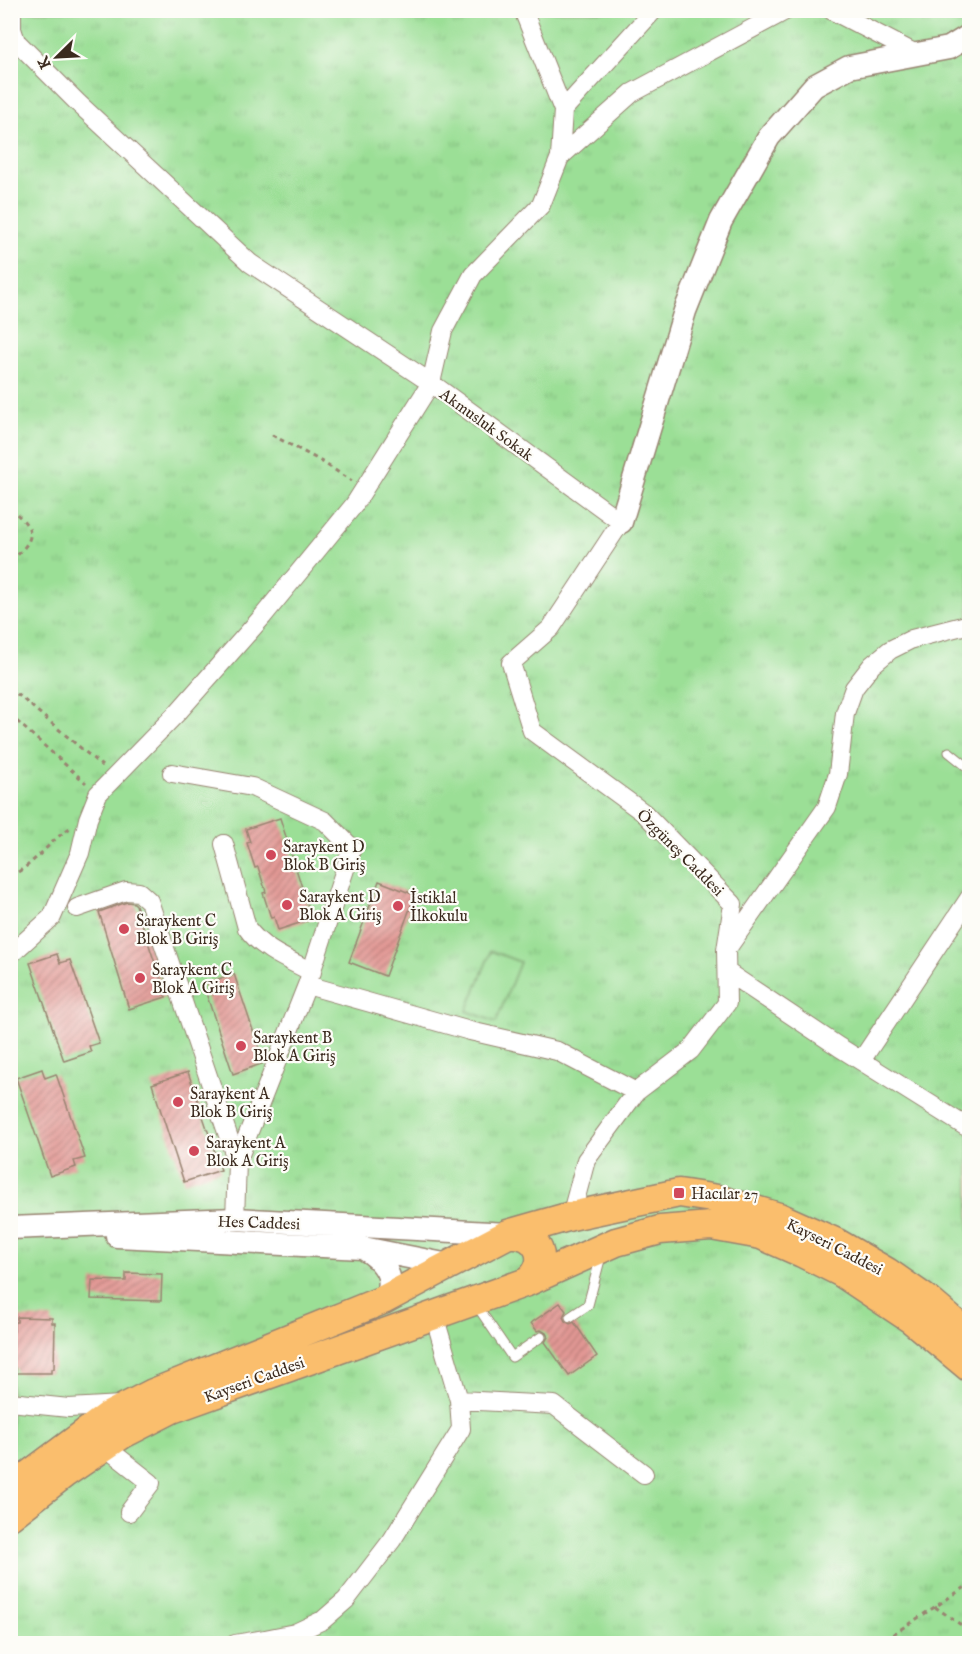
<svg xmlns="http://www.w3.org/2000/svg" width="980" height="1654" viewBox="0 0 980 1654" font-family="'IM FELL English',serif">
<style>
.grass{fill:url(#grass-tufts);stroke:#6b845a;stroke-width:1.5}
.pitch{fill:#9bdf96;stroke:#6b845a;stroke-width:1.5}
.building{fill:url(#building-hatch)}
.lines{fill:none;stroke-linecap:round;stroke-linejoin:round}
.service-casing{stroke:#988471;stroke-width:11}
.minor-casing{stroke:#988471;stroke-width:20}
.tertiary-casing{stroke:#988471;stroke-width:25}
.primary-casing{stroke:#988471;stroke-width:31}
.path{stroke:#988471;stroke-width:3;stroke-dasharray:4.5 4.5;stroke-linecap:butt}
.service{stroke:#fff;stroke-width:9}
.minor{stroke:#fff;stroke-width:18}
.tertiary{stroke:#fff;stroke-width:22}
.primary{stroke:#fabe6d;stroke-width:28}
.poi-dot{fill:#d1495b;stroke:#fdfcf7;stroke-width:2}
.labels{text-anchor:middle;stroke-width:4.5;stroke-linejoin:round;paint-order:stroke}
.street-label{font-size:16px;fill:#3b2a1e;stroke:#fdfcf7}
.poi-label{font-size:16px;fill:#3b2a1e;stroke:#fdfcf7;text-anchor:start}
</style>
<defs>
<pattern id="grass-tufts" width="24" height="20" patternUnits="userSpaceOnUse" patternTransform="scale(1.5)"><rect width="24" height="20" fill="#9bdf96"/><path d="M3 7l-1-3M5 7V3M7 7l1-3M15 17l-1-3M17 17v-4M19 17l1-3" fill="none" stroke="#86c081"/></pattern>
<pattern id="building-hatch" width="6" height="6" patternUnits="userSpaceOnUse" patternTransform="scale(1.5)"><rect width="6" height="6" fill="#e29894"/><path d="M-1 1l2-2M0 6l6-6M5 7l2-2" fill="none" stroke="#b87c78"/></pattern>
</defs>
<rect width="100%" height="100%" fill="#fdfcf7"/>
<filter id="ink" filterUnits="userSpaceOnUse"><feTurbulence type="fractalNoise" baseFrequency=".0167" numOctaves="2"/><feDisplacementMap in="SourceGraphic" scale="12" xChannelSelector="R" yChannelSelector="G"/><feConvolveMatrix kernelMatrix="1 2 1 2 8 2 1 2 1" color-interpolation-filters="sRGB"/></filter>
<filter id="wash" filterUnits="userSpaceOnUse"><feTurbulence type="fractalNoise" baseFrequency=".008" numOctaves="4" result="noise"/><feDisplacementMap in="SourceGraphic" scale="24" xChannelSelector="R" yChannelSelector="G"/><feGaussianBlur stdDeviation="1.35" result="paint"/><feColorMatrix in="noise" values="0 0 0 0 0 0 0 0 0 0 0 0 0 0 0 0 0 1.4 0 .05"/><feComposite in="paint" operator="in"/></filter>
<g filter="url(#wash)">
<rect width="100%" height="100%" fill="#f5dec4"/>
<!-- grass -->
<path class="grass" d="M11 11H969V1643L11 1644Z"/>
<!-- pitch -->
<path class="pitch" d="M491 951 520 962 496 1022 467 1011Z"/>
<g id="blocks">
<!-- building -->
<path class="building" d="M280 818 312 919 278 930 274 917 271 918 263 893 266 892 258 867 255 868 247 843 250 842 246 829Z
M379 881 415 895 385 976 349 962Z
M127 902 134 903 136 905 166 997 129 1009 99 912Z
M57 954 60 963 70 960 99 1043 89 1046 91 1052 64 1061 30 963Z
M234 974 264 1063 233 1074 203 984Z
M42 1069 45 1078 56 1074 85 1158 74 1161 76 1167 50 1176 16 1078Z
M188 1072 221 1170 184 1182 152 1084Z
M126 1273 162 1274 161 1301 91 1299 92 1280 126 1281Z
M560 1303 566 1311 563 1317 565 1321 570 1324 574 1322 597 1356 569 1376 545 1342 548 1337 546 1333 541 1330 537 1331 531 1323Z
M17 1317 52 1318V1323H55L54 1369H51V1373H16V1368H13V1359H10L11 1331H14V1322H17Z"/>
</g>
</g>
<g filter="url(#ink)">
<use href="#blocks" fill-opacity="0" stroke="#988471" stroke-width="1.5"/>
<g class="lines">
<defs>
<path id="service" d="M949 752 970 769
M475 1303 512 1357 541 1337
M570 1317 588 1305 601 1256"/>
<path id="minor" d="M523 10 563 110 560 157 541 205 473 275 443 331 431 383 621 522 551 628 511 663 532 731 644 813 733 904 726 950 727 1003 691 1050 636 1092 586 1160 571 1216
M831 10 916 54
M563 110 654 10
M560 157 632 93 787 10
M172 773 252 787 325 821 352 848 307 985
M224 844 247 928C262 950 289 960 312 972
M77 908 126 891 139 892 149 901 237 1162
M729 946 827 807 838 774 845 713 854 688 872 665 890 650 912 639 970 624
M10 955 52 917 80 853 88 819 98 794 178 712 263 616 354 505 431 383 250 263 78 103 16 41 12 29V10
M727 972 839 1047 965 1126 970 1127
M861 1061 970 897
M235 1219 237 1162 307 985 470 1031 557 1051 636 1092
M459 1400 554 1405 644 1474
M10 1402 69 1408 122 1405
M104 1446 151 1483 129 1512
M235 1644 265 1639 295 1633 323 1620 346 1600 392 1540 461 1429 459 1400 434 1315"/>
<path id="tertiary" d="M621 522 685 311 721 221 769 137 814 86 849 67 949 48 970 35
M10 1228 235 1219 508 1234
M117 1236 363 1248 449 1265
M364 1249C382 1259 400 1280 383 1300"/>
<path id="primary" d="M508 1234 571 1216 679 1193 718 1199 779 1217 837 1243 887 1272 930 1302 970 1336
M527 1282 616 1242 660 1230 711 1226 761 1235 802 1253 842 1273 911 1319 970 1368
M10 1489 108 1416 153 1393 383 1300 508 1234C539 1231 552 1263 527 1282L172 1409 123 1434 64 1474 10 1516"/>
</defs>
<!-- service casing -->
<use href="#service" class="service-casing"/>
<!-- minor casing -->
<use href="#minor" class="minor-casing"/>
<!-- tertiary casing -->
<use href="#tertiary" class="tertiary-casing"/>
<!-- primary casing -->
<use href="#primary" class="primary-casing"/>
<!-- path -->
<path class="path" d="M272 435 319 460 352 481
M10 508C39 533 35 537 10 563
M10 688 102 766
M10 715 86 783
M10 876C34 866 49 841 70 828
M935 1607 970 1631
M878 1644 970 1584"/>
<!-- service -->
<use href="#service" class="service"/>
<!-- minor -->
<use href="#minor" class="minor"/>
<!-- tertiary -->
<use href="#tertiary" class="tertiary"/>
<!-- primary -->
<use href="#primary" class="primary"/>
</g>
</g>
<!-- markers -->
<g class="poi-dot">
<circle cx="271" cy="855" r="6"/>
<circle cx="287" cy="905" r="6"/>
<circle cx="398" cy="906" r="6"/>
<circle cx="124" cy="929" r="6"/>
<circle cx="140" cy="978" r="6"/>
<circle cx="241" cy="1046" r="6"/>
<circle cx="178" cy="1102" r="6"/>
<circle cx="194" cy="1151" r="6"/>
<rect x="673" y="1187" width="12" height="12" rx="3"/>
</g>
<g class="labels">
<!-- street labels -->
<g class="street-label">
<text transform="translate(487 424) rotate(36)" y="6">Akmusluk Sokak</text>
<text transform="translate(681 852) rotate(45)" y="6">Özgüneş Caddesi</text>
<text transform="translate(259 1222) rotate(2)" y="6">Hes Caddesi</text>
<text transform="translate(835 1246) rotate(27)" y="6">Kayseri Caddesi</text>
<text transform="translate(254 1379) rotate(-20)" y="6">Kayseri Caddesi</text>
</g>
<!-- poi labels -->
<g class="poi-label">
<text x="283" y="852">Saraykent D<tspan x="283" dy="18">Blok B Giriş</tspan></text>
<text x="299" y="902">Saraykent D<tspan x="299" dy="18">Blok A Giriş</tspan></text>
<text x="410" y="903">İstiklal<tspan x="410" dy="18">İlkokulu</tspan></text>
<text x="136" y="926">Saraykent C<tspan x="136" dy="18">Blok B Giriş</tspan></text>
<text x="152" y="975">Saraykent C<tspan x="152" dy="18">Blok A Giriş</tspan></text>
<text x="253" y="1043">Saraykent B<tspan x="253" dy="18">Blok A Giriş</tspan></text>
<text x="190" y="1099">Saraykent A<tspan x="190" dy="18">Blok B Giriş</tspan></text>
<text x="206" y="1148">Saraykent A<tspan x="206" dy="18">Blok A Giriş</tspan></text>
<text x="691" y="1199">Hacılar 27</text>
</g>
</g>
<!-- margin -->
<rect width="980" height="1654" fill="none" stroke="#fdfcf7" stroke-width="36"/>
<!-- north arrow -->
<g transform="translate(57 57) rotate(246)" stroke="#fdfcf7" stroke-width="4.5" paint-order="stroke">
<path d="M0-4.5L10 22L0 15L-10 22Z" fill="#3b2a1e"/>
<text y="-9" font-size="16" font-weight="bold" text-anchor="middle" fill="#3b2a1e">K</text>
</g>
</svg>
